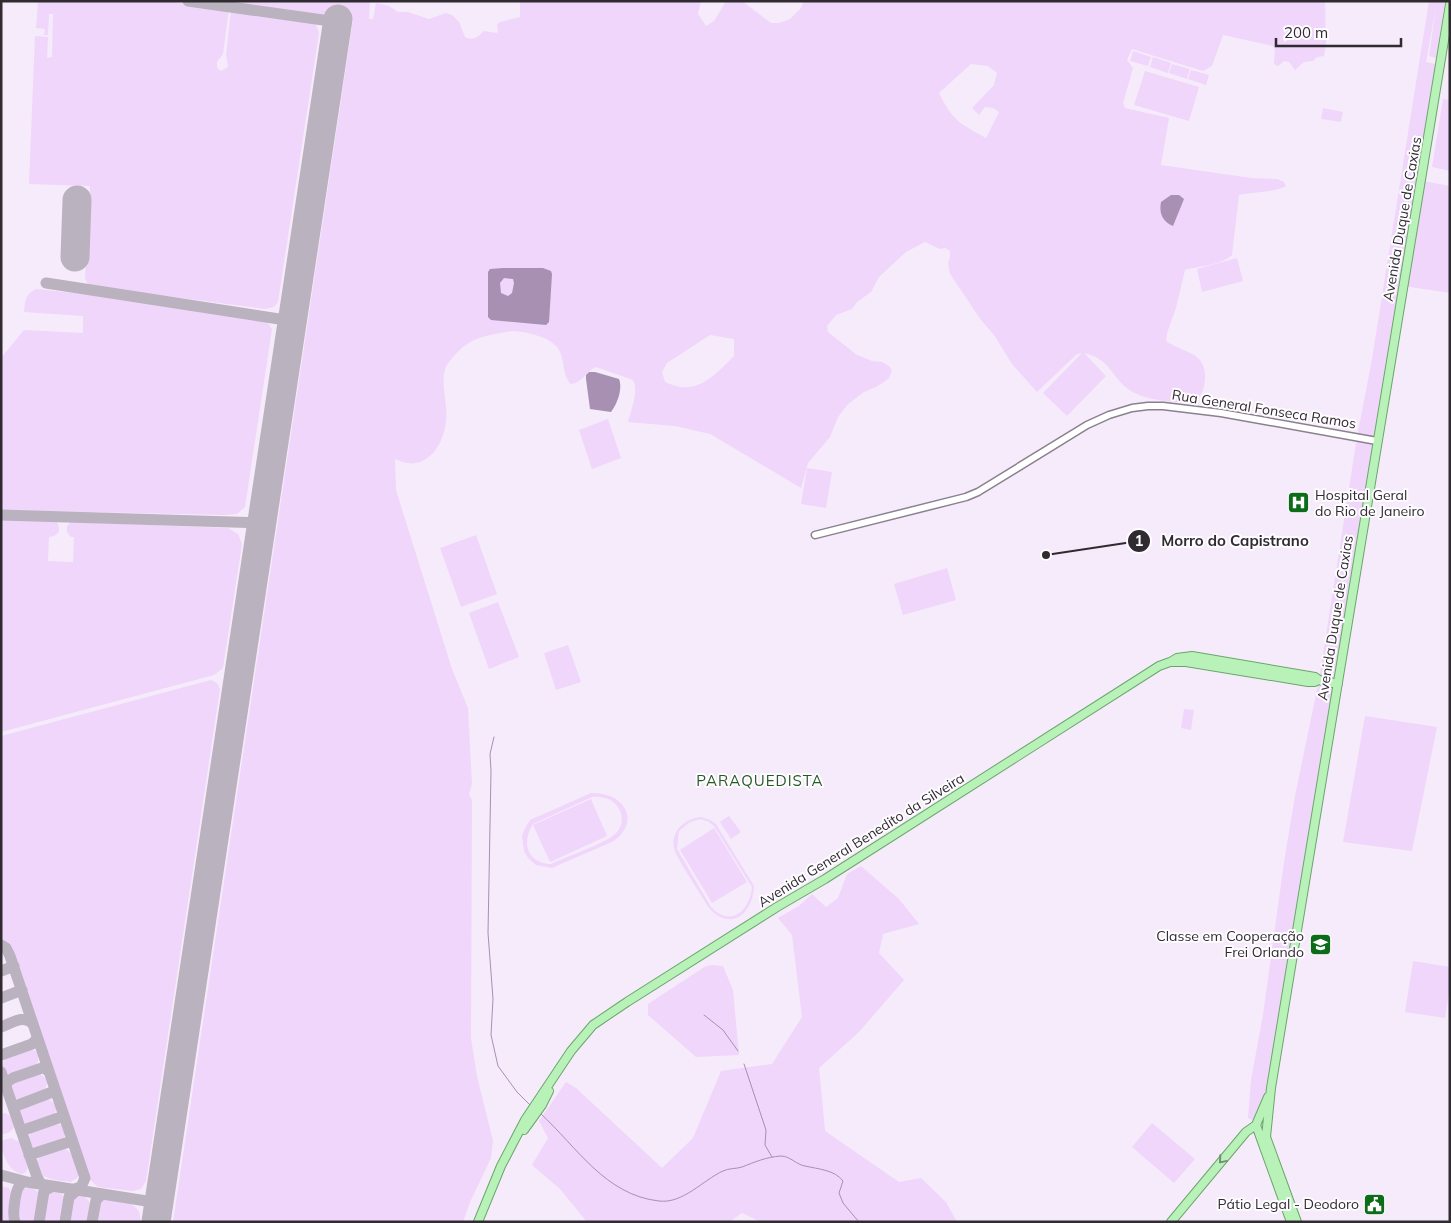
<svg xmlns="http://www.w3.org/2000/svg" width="1451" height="1223" viewBox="0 0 1451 1223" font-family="Mulish,sans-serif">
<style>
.green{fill:#efd6fa;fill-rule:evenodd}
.water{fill:#a790b2;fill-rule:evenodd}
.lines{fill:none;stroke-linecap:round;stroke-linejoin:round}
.stream{stroke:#a790b2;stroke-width:1}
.taxiway{stroke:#bab2be;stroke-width:11}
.runway{stroke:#bab2be;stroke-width:29}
.minor-casing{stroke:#8a808e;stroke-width:9}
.major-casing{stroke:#6aa66b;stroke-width:10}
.minor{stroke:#fff;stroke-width:6}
.major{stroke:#b8f2b9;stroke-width:8}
.oneway{stroke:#748e75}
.labels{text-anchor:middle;stroke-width:4;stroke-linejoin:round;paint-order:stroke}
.street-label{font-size:14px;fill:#2f2b31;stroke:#fefcff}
.poi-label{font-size:14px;fill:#2f2b31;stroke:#fefcff;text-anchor:end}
.neighbourhood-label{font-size:15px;letter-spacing:1px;fill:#265b27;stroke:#fefcff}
.leader{fill:none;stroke:#2f2b31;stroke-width:2}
.callout-dot{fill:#2f2b31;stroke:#fefcff;stroke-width:2}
.mark-label{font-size:15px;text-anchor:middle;font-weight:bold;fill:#fff}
.callout-label{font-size:15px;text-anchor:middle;font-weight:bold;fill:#2f2b31;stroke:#fefcff;stroke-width:4;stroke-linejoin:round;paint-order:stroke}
</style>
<rect width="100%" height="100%" fill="#f6ebfb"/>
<!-- green -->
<path class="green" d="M38 1H166L229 9 223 54 217 62V68L221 71 228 67 226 55 231 10 309 21 316 25 319 33 278 302 274 307 265 309 89 286 85 278 90 186 29 184 35 36 48 37 47 58 52 57 53 14H49L48 35H44L45 29 36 28Z
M215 1H370L369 19H373L376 3 389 6 398 12H408L429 19 446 13 452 15 459 22 465 37C473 41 478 37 484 31L497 33 498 31 497 24 500 22 520 17V1H701L698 14 706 26 714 21 726 1H742L771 23H779L790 19 801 8 804 1H1325L1326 45 1324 56 1317 57 1313 61 1304 62 1295 70 1289 62 1284 61 1278 66 1274 64 1275 50 1273 46 1223 35 1212 66 1203 71 1132 49 1127 60 1133 68 1123 103 1125 108 1169 118 1161 165 1251 178 1277 179 1284 182 1286 186C1277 192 1251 192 1239 195L1232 255C1222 265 1199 266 1185 270L1176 308 1167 333 1166 341C1184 354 1207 351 1205 380 1204 391 1201 397 1192 403 1175 403 1145 400 1131 391 1111 378 1111 359 1084 353L1106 376 1067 416 1043 393 1082 353 1077 354 1037 392 1012 364 994 335 981 320 950 274 948 263 950 257V251L945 248 940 249 925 242 906 252 879 277 871 292 857 302 852 309 836 315 827 326 828 332 857 355 872 361 882 362 889 366 892 371 889 378 884 382 876 387 864 392 848 404 838 417 830 437 808 463 801 488 710 434 675 426 628 422C631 410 639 391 633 380L596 367C586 371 582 383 571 384 561 375 566 356 556 346 547 336 519 329 506 332 483 336 469 338 453 357 451 360 448 363 446 366 441 380 445 393 446 407 448 425 442 448 427 458 417 466 406 464 395 459L396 490 452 669 468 708 472 784 469 794 472 800 471 1038 477 1076 493 1141 491 1158 471 1200 463 1222H173L353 20ZM971 64 988 66 997 73 994 85 972 108 979 115 985 107 993 108 999 112 986 138C959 123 953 121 939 93ZM710 335 734 339V356C713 377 696 397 665 382L662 372 667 363Z
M1429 1H1445L1436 58 1429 56 1436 7 1426 62 1440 65 1423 181 1450 186V293L1404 286 1271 1088 1263 1111 1252 1120 1248 1118 1251 1080 1263 1015 1284 862 1295 796 1319 680 1357 437 1372 359Z
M1133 51 1151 57 1148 66 1130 61Z
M1153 57 1171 63 1168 73 1150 67Z
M1172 64 1190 69 1187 79 1169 73Z
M1191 70 1209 75 1206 85 1188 79Z
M1145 71 1199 87 1189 121 1134 105Z
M1443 99 1450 100V171L1432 167Z
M1323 108 1343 112 1341 122 1321 119Z
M1237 258 1243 281 1202 292 1197 269Z
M36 289 84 294 264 320 269 324 272 329 245 507 237 514 225 515 1 510V358L24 330 83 333V316L24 312C25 302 25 294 36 289Z
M608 419 621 458 592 469 579 430Z
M807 468 832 472 826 508 801 504Z
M1 519 57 521 59 527V532L54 536 49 537 48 561 73 562 74 537H71L67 532V526L71 522 228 528 238 534 242 544 223 668 214 675 1 732Z
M476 535 497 594 461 607 440 548Z
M947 568 956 600 903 615 894 584Z
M498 602 519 657 489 669 469 613Z
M568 645 581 682 556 690 544 653Z
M211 680 217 683 220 689 146 1181 141 1189 133 1191 98 1187 88 1178 12 950 7 944 1 942V736Z
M1184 709 1194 710 1191 730 1181 728Z
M1365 716 1437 727 1412 851 1343 842Z
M591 793C623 792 642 819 614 841L552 868 536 865 528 858 524 851 522 836 524 830 530 820ZM592 797C603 796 614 799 619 809 624 817 622 828 615 834 608 842 563 858 551 864 527 863 521 842 533 824Z
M591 799 607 836 550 862 533 825Z
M729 816 741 832 731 839 720 822Z
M701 817 710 820 716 824 754 886C753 914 731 932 709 908 702 896 676 858 674 848 671 830 685 819 701 817ZM701 819 709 822 714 826 752 887C750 911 730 928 711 907L677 849 679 831 690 822Z
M714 828 747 882 712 903 680 850Z
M861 866 899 899 919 924 883 934 879 953 904 980 859 1032 819 1068 825 1131 899 1182 921 1178 946 1202 957 1222H761L742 1213 729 1222H587L560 1189 532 1165 548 1138 539 1121 566 1082 576 1088 662 1168 693 1138 721 1071 772 1064 802 1017 792 935 778 918 799 906 812 894 826 907 838 898 847 874Z
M1413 961 1450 967V986L1445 1018 1405 1012Z
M713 965 723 966 733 990 739 1055 696 1057 648 1015V1004L706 966Z
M29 1049 36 1051C43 1064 33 1068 22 1071 19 1073 14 1075 11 1076 8 1076 3 1073 2 1070 0 1056 20 1052 29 1049Z
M39 1074C49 1078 48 1085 43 1093L18 1101C9 1097 8 1091 13 1082Z
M48 1099C52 1101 55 1103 56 1108 57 1120 36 1124 27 1127 20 1124 19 1121 18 1113L21 1108Z
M5 1113 12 1117 14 1127 10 1132 1 1135V1114Z
M1152 1123 1195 1159 1174 1183 1132 1147Z
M54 1124 62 1125C65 1130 66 1134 63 1139L38 1149 32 1147C20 1131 43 1127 54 1124Z
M11 1138 20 1142 28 1166 26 1172 22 1174C8 1171 2 1154 1 1141Z
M63 1149C74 1150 79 1167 78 1177L71 1182C59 1180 41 1181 36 1167 35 1163 37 1159 40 1157 46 1153 56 1151 63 1149Z
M1 1186 9 1188 12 1194 8 1218 10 1222H1Z
M31 1187 38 1192 39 1195 35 1219 33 1222H20C14 1214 18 1195 25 1188Z
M54 1191 60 1192 64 1197 61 1222H44L47 1196Z
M78 1196H83C94 1202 90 1211 88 1222H69L73 1200Z
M108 1199C122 1202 143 1202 140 1222H95C96 1212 96 1201 108 1199Z"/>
<!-- water -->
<path class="water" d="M1171 195H1179L1184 199 1173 226C1162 221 1159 213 1161 202Z
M503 268H543L551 271 552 274 549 322 546 325 491 320 488 317V272L490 269ZM504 278 513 279 514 283 512 293 508 296 501 293 500 283Z
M589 372H595L619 379C623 389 617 404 611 412L590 409 586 379V375Z"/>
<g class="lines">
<!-- stream -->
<path class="stream" d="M494 737 490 754 491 771 488 933 493 999 491 1035 498 1066 517 1092 530 1105
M704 1015 723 1030 738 1051
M744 1064 766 1130 765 1145 772 1157
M541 1114C577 1147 605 1195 659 1201 683 1204 703 1180 723 1171 729 1168 736 1169 742 1167 755 1162 766 1157 781 1156 790 1156 797 1165 805 1166 818 1169 835 1170 843 1181L839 1193 843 1203 859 1222"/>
<!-- taxiway -->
<path class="taxiway" d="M188 1 337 22
M46 283 292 321
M1 515 262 523
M1 945 6 948 10 956 85 1178 81 1187 74 1189
M1 971 14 966
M1 998 22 990
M1 1027C12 1023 24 1014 33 1024
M1 1055 32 1044 36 1040 37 1036
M1 1072 37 1177 41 1184
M6 1088 7 1082 13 1078 42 1068H45L49 1072
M13 1107 55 1091
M21 1131 64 1116
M29 1155 72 1141
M1 1175 27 1182 159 1203
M15 1222C12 1216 15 1190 20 1185 22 1182 24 1182 27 1182
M39 1222 44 1191 53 1186
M65 1222 69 1197 77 1190
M92 1222 96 1200 102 1194"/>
<!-- runway -->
<path class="runway" d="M75 257 77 200
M156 1222 338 19"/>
<defs>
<path id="minor" d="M815 535 966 497 978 492 1087 425 1109 415 1132 408 1148 406H1163L1221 413 1377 441"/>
<path id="major" d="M1172 661 1177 658 1192 656 1315 677 1319 680 1338 684
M1268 1097 1256 1125 1291 1222
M524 1130 542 1105 549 1091
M478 1222 501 1166 525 1120 571 1051 593 1025 627 1002 777 907 825 879 1159 666 1170 662H1186L1308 682H1314L1319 680
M1171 1222 1246 1132 1256 1125
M1297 1222 1266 1137 1271 1088 1450 4"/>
</defs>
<!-- minor casing -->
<use href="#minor" class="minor-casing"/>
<!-- major casing -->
<use href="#major" class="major-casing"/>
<!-- minor -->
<use href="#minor" class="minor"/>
<!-- major -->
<use href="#major" class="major"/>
</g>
<!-- one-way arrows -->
<defs><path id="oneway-chevron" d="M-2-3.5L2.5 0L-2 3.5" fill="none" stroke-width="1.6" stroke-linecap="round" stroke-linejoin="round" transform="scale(1.25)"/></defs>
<use class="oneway" href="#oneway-chevron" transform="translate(1222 1160) rotate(130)"/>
<!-- icons -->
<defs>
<symbol id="hospital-square" viewBox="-11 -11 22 22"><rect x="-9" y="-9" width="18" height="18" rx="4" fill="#0c6c19" stroke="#fefcff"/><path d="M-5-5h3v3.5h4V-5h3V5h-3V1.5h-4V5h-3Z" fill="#fff"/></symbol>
<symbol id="school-square" viewBox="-11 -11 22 22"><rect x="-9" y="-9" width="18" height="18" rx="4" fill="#0c6c19" stroke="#fefcff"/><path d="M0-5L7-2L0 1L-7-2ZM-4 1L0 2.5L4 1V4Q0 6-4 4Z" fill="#fff"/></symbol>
<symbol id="civic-square" viewBox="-11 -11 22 22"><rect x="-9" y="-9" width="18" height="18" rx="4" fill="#0c6c19" stroke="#fefcff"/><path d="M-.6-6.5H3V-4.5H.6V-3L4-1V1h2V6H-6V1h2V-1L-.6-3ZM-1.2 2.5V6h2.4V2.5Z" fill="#fff"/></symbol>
</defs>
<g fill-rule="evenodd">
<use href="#hospital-square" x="1286" y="490" width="25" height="25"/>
<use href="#school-square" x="1308" y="932" width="25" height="25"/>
<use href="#civic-square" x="1362" y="1192" width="25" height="25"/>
</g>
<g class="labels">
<!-- street labels -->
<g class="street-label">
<text transform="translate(1402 219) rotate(-80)" y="5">Avenida Duque de Caxias</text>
<text transform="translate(1264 409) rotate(9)" y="5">Rua General Fonseca Ramos</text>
<text transform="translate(1335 618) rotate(-81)" y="5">Avenida Duque de Caxias</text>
<text transform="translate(861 840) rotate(-32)" y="5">Avenida General Benedito da Silveira</text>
</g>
<!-- poi labels -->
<g class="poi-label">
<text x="1315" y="500" text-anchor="start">Hospital Geral<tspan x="1315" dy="16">do Rio de Janeiro</tspan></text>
<text x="1304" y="941">Classe em Cooperação<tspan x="1304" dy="16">Frei Orlando</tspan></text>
<text x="1359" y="1209">Pátio Legal - Deodoro</text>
</g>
<!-- neighbourhood labels -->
<g class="neighbourhood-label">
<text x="760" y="786">PARAQUEDISTA</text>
</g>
</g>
<!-- callouts -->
<path class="leader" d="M1046 555L1139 541"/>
<g class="callout-dot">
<circle cx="1046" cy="555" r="5"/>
<circle cx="1139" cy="541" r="12"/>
</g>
<g class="mark-label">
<text x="1139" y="546">1</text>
</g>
<g class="callout-label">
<text x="1235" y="546">Morro do Capistrano</text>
</g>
<!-- border -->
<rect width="1451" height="1223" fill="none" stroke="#2f2b31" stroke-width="5"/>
<!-- scale -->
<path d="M1276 38v8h125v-8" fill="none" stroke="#2f2b31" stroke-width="2.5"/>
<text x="1284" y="38" font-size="15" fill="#2f2b31" stroke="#fefcff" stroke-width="4" paint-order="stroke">200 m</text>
</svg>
